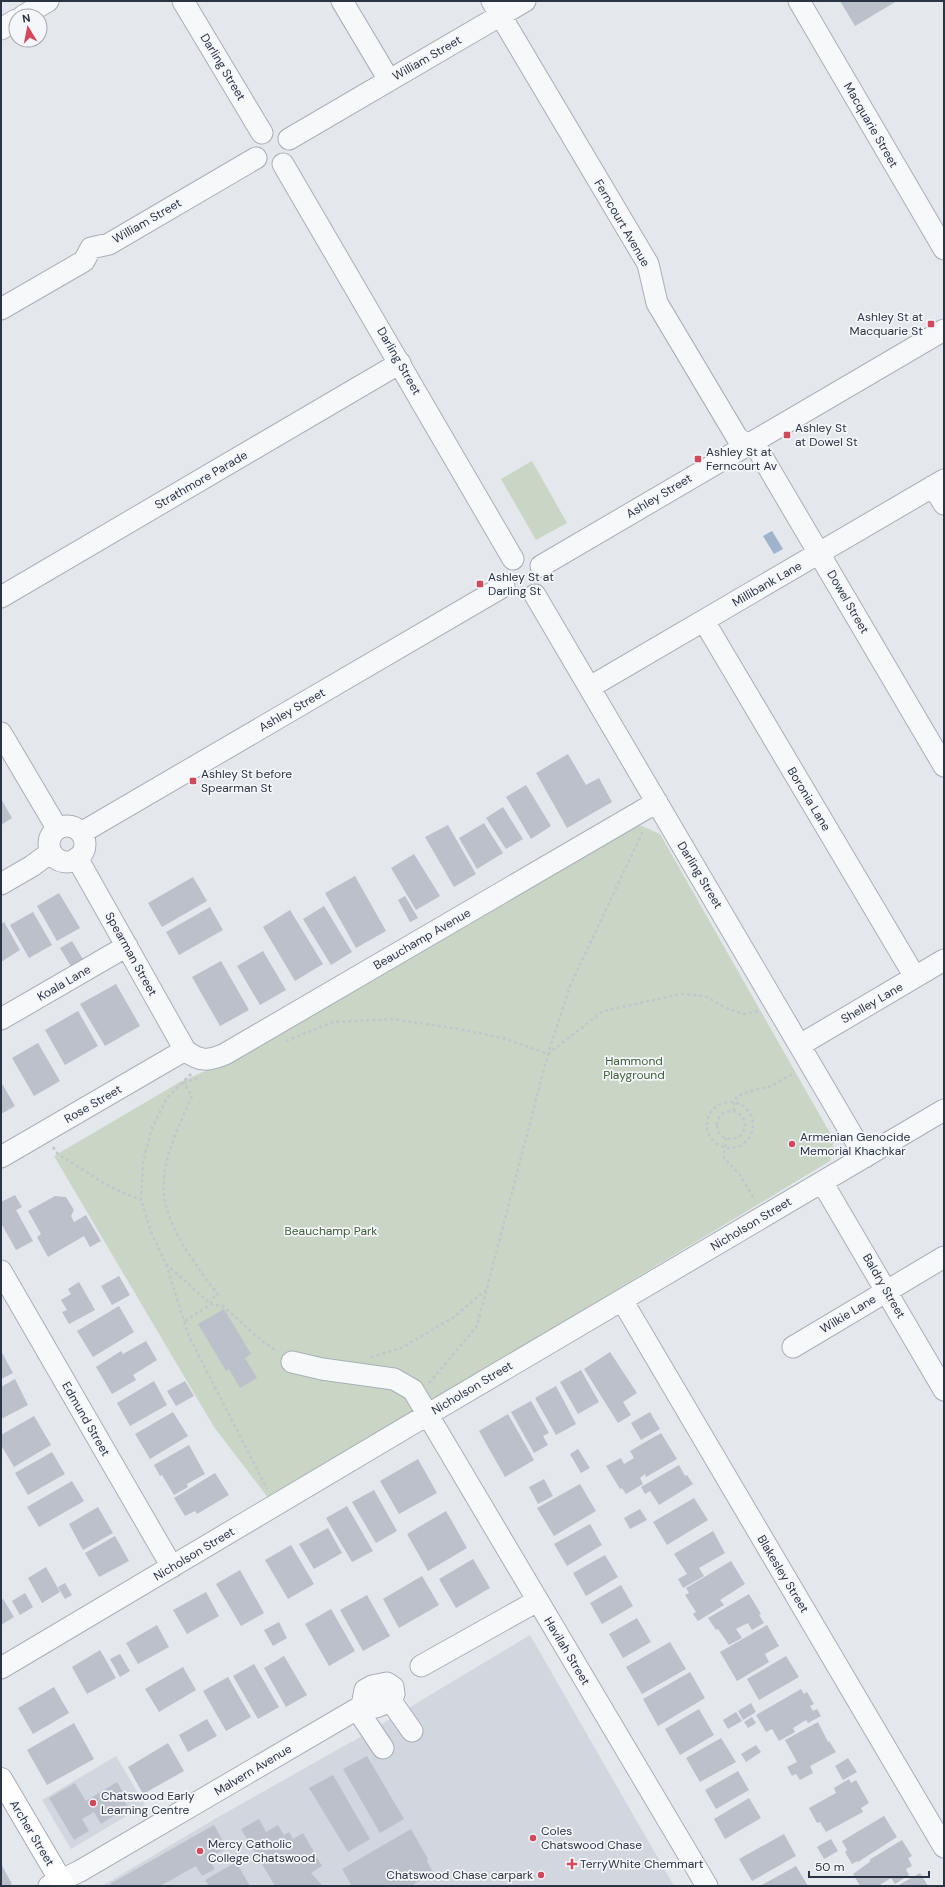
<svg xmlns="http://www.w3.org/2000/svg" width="945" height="1887" viewBox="0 0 945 1887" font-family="'DM Sans',sans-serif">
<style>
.built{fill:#d2d6de}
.green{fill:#c9d6c5}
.water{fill:#9fb4cc}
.building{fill:#bbc0ca}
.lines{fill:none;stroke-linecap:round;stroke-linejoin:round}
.minor-casing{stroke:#a9aeb7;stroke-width:23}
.major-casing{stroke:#a3abb8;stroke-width:24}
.path{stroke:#c2c5cb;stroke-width:2.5;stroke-dasharray:3 3;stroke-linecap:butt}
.minor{stroke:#f7f8fa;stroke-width:21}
.major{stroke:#fff;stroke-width:22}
.poi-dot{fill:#d1495b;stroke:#f4f6f9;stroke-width:1.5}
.labels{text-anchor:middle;stroke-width:3.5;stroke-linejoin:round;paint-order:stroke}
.street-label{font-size:12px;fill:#2b3445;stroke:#f4f6f9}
.poi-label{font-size:12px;fill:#2b3445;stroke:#f4f6f9;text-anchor:start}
.park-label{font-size:12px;fill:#3f6138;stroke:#f4f6f9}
</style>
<rect width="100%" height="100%" fill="#e4e7ec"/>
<!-- built -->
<path class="built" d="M530 1635 674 1886H102L220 1816 360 1737Z
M116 1756 145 1805 71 1849 42 1800Z"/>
<!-- green -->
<path class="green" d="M532 461 567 523 536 540 501 479Z
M635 823 660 834 834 1140 830 1161 269 1499 214 1427 54 1156 180 1082 251 1051Z"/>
<!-- water -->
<path class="water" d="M772 531 783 549 774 554 763 536Z"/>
<!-- building -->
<path class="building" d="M840 1H897L855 26Z
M568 754 586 785 599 778 612 802 567 828 536 773Z
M526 785 551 826 531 839 506 797Z
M1 799 12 818 1 825Z
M503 807 523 839 506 849 486 818Z
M484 823 503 853 477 869 459 838Z
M448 825 476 874 454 887 425 837Z
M414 854 440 896 416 910 391 868Z
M355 876 386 931 356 948 325 893Z
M193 877 207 901 162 927 148 903Z
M59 893 80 928 57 941 37 906Z
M405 896 418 918 410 922 398 900Z
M324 906 352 952 331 965 303 919Z
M210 907 223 930 179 955 166 932Z
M290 910 323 964 295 981 263 927Z
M33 912 52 945 29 958 10 925Z
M4 922 20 950 1 962V924Z
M72 941 84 961 72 968 60 948Z
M263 951 286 990 260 1005 237 966Z
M221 961 249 1010 220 1026 192 977Z
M116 984 140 1026 105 1046 80 1004Z
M78 1011 98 1046 65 1065 45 1030Z
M38 1043 60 1081 34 1096 12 1058Z
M1 1082 15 1106 1 1114Z
M15 1195 22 1207 16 1210 33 1241 16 1250 1 1223V1202Z
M55 1196 66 1197 74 1210 71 1216 74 1222 86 1215 101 1241 90 1247 84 1236 48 1257 37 1237 41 1234 28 1211Z
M119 1276 130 1295 112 1305 101 1286Z
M79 1282 95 1310 69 1324 62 1312 67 1310 61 1300 71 1294 68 1289Z
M119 1306 134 1332 93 1357 77 1331Z
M224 1309 251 1354 245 1358 257 1378 240 1388 229 1369 226 1371 198 1324Z
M146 1341 157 1360 133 1375 136 1380 112 1394 96 1367 121 1351 123 1354Z
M1 1351 13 1373 1 1379Z
M610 1352 637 1393 623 1402 631 1415 618 1423 584 1369Z
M581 1370 599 1402 578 1414 560 1382Z
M15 1379 28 1405 1 1419V1387Z
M154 1381 167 1405 130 1426 117 1403Z
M185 1381 194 1396 176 1406 167 1391Z
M556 1386 576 1424 556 1435 535 1398Z
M531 1401 549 1433 543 1436 548 1445 534 1453 511 1412Z
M173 1412 188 1436 150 1459 135 1434Z
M650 1412 660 1429 641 1440 631 1423Z
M508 1414 534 1460 505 1477 479 1431Z
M34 1416 51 1445 14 1467 1 1445V1435Z
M661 1433 677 1459 646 1477 645 1474 640 1478 643 1484 626 1494 622 1488 620 1489 606 1466 621 1458 624 1464 634 1458 630 1451Z
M189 1445 205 1474 187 1484 188 1487 174 1495 162 1475 160 1476 154 1465Z
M578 1449 590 1468 581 1473 570 1454Z
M52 1452 65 1474 28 1495 15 1473Z
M418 1459 437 1493 399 1514 380 1481Z
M679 1465 685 1476 687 1475 693 1484 659 1505 650 1491 645 1494 641 1487Z
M215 1473 229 1495 197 1514 195 1511 185 1516 174 1498Z
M544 1479 553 1496 538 1504 529 1487Z
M72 1481 84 1501 39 1527 27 1507Z
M580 1484 596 1511 554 1536 537 1508Z
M374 1490 397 1531 376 1543 352 1502Z
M694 1498 708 1520 667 1545 653 1522Z
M347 1506 373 1551 352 1562 326 1518Z
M98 1507 113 1533 83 1550 69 1524Z
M640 1509 647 1520 630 1529 624 1518Z
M446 1511 467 1548 428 1571 407 1534Z
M590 1524 602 1545 567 1566 554 1544Z
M328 1528 342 1553 314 1569 299 1544Z
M713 1531 725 1553 699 1568 704 1576 683 1588 678 1579 687 1574 674 1554Z
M115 1536 129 1561 99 1577 85 1553Z
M291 1545 314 1584 288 1599 265 1560Z
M605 1555 618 1577 586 1596 573 1573Z
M473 1559 490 1588 456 1608 439 1579Z
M731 1561 745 1584 720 1600 724 1605 698 1621 693 1614 696 1612 685 1595 689 1593 686 1588Z
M46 1567 60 1592 42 1603 28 1578Z
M240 1570 264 1613 241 1626 216 1584Z
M422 1576 439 1605 399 1628 383 1599Z
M65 1583 72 1595 65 1599 58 1587Z
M621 1585 633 1606 602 1624 590 1603Z
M206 1592 219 1616 187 1634 173 1610Z
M25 1593 33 1607 20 1615 12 1601Z
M749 1594 761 1614 759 1615 764 1623 752 1630 748 1623 736 1629 742 1638 729 1645 718 1629 716 1630 708 1618Z
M367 1595 390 1636 363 1651 340 1610Z
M3 1599 14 1617 1 1625V1600Z
M331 1609 355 1651 329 1666 305 1624Z
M637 1618 651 1642 623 1658 609 1634Z
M279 1622 287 1638 273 1646 264 1630Z
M157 1625 169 1647 138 1664 126 1643Z
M767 1625 779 1646 765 1654 769 1662 737 1681 720 1652Z
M670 1642 686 1669 642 1694 626 1667Z
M100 1650 116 1678 87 1694 72 1667Z
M120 1654 130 1671 120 1677 110 1659Z
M284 1656 307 1695 286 1707 264 1668Z
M786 1656 799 1677 759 1700 747 1679Z
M254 1664 279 1707 258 1719 233 1676Z
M183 1667 196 1690 159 1712 145 1689Z
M690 1672 705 1698 658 1726 643 1699Z
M228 1677 251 1717 226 1731 203 1691Z
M54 1687 69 1713 33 1734 18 1708Z
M801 1689 804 1694 807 1692 814 1704 810 1706 813 1711 817 1709 821 1716 808 1723 806 1720 793 1728 795 1732 779 1741 772 1729 766 1732 756 1715Z
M751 1703 756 1712 743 1720 738 1711Z
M699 1709 714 1735 680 1755 665 1729Z
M736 1712 742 1721 728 1729 723 1720Z
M752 1717 756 1723 748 1728 744 1722Z
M207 1719 217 1736 188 1752 179 1735Z
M818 1722 828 1742 829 1741 836 1752 810 1766 813 1773 800 1780 796 1774 792 1776 787 1767 797 1762 785 1740Z
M74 1723 94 1759 47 1785 27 1750Z
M721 1738 736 1762 700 1782 686 1758Z
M168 1743 184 1771 143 1794 128 1767Z
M756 1745 761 1752 746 1762 741 1754Z
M367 1756 404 1819 380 1833 343 1769Z
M848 1758 857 1772 843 1780 835 1766Z
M738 1771 749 1790 716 1809 705 1790Z
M333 1775 370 1839 348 1852 309 1788Z
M849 1779 851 1783 856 1780 869 1803 861 1808 863 1812 826 1832 820 1822 817 1823 809 1808 836 1793 834 1788Z
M117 1782 123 1792 120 1794 128 1807 101 1824 94 1812 82 1819 89 1831 74 1840 49 1798 75 1783 86 1801Z
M749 1798 761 1818 725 1839 714 1819Z
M884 1816 897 1837 858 1862 857 1861 852 1864 845 1852 847 1850 842 1841Z
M259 1819 266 1832 278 1825 284 1835 289 1832 293 1839 303 1833 322 1866 311 1873 323 1886H275L241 1829Z
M214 1825 227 1848 208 1858 215 1869 202 1876 196 1866 160 1886H112L110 1884Z
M411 1829 428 1859 427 1861 433 1872 411 1886H352L342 1869Z
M784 1834 796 1856 752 1881 739 1859Z
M831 1839 838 1851 824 1859 817 1847Z
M902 1840 912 1856 908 1858 912 1866 906 1869 909 1875 895 1884 891 1878 878 1886H860L853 1874 871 1861 869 1860Z
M236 1862 250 1886H209L205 1880Z
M1 1864 12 1884 8 1886H1Z
M796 1866 808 1886H760Z
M920 1873 928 1886H897Z"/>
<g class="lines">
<defs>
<path id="minor" d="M183 1 262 133
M342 1 389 80
M492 1 648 264 657 303 738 439 757 448 944 766
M799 1 944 249
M23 16 48 1
M1 29 16 20
M289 139 525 1
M283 164 513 559
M1 309 84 261 91 248 109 244 256 158
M933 486 944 504
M541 566 944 330
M535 595 865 1157
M1 597 400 363
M704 621 915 977
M590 687 944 480
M1 733 57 828
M49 844a18 18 0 1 1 36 0a18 18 0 1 1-36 0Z
M81 833 504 586
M77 858 185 1050C199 1062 209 1061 225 1054L657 802
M1 884 32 866 51 852
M1 1019 127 946
M800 1045 944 960
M1 1157 185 1050
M822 1182 944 1390
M1 1271 172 1567
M622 1300 944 1847
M793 1347 944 1257
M292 1362 322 1369 394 1379 413 1390 707 1886
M421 1666 537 1601
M1 1668C315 1482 629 1294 944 1110
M391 1701 412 1731
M357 1709 383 1748
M49 1886 80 1871 362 1706 376 1707 391 1701 394 1694 393 1687 387 1683 372 1686 365 1690 362 1706"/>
<path id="major" d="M1 1779 64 1886"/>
</defs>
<!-- minor casing -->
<use href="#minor" class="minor-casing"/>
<!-- major casing -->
<use href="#major" class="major-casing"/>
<!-- path -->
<path class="path" d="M286 1041 333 1022 392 1019 453 1028 503 1038 548 1054 603 1011 681 994 705 996 726 1008 744 1014 759 1011
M191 1074 167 1098 151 1130 143 1162 141 1200 151 1232 166 1264 188 1334 267 1489
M707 1125a23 23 0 1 1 46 0a23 23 0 1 1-46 0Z
M717 1125a14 14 0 1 1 28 0a14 14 0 1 1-28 0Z
M734 1111V1102L737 1096 754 1090 771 1086 794 1073
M726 1138 724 1158 740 1175 755 1200
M53 1147 58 1154 110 1187 141 1200
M166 1264 211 1304 213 1298 218 1295C194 1262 159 1220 164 1177 167 1149 181 1121 192 1096L184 1083 201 1077
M185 1321 211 1304 223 1306 262 1341 278 1352
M371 1357 401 1348 454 1317 487 1289
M429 1383 477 1326 548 1054 570 986 643 831"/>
<!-- minor -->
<use href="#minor" class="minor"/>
<!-- major -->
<use href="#major" class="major"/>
</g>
<!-- markers -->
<g class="poi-dot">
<rect x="927" y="320" width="8" height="8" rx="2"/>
<rect x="783" y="431" width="8" height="8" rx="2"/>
<rect x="694" y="455" width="8" height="8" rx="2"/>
<rect x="476" y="580" width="8" height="8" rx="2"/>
<rect x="189" y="777" width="8" height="8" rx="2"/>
<circle cx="792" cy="1144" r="4"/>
<circle cx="93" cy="1803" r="4"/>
<circle cx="533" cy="1838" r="4"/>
<circle cx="200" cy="1851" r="4"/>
<path d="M570 1858h4v4h4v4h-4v4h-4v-4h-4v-4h4z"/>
<circle cx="541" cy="1875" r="4"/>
</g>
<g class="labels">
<!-- street labels -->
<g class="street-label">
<text transform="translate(427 58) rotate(-30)" y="4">William Street</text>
<text transform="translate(223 67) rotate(59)" y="4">Darling Street</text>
<text transform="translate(871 125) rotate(60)" y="4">Macquarie Street</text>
<text transform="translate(147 221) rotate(-30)" y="4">William Street</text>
<text transform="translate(622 223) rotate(60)" y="4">Ferncourt Avenue</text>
<text transform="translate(399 361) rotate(60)" y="4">Darling Street</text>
<text transform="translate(201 480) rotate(-30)" y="4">Strathmore Parade</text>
<text transform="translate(659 496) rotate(-31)" y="4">Ashley Street</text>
<text transform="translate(767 584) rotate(-30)" y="4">Millibank Lane</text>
<text transform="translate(848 602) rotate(60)" y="4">Dowel Street</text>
<text transform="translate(292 710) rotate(-30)" y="4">Ashley Street</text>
<text transform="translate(809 799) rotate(59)" y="4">Boronia Lane</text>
<text transform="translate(700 875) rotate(59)" y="4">Darling Street</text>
<text transform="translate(422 939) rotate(-30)" y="4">Beauchamp Avenue</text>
<text transform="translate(131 954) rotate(61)" y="4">Spearman Street</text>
<text transform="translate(64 983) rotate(-30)" y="4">Koala Lane</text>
<text transform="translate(872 1003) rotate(-30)" y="4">Shelley Lane</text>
<text transform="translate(93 1104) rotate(-30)" y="4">Rose Street</text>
<text transform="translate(751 1224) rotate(-31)" y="4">Nicholson Street</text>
<text transform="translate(884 1286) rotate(60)" y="4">Baldry Street</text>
<text transform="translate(848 1314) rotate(-31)" y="4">Wilkie Lane</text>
<text transform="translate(472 1388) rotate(-31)" y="4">Nicholson Street</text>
<text transform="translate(86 1419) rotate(60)" y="4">Edmund Street</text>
<text transform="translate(194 1554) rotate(-31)" y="4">Nicholson Street</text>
<text transform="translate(783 1574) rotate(59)" y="4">Blakesley Street</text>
<text transform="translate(567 1651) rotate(59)" y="4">Havilah Street</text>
<text transform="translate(253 1770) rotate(-31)" y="4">Malvern Avenue</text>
<text transform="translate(32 1833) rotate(59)" y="4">Archer Street</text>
</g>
<!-- poi labels -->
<g class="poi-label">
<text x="923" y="321" text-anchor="end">Ashley St at<tspan x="923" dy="14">Macquarie St</tspan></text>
<text x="795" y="432">Ashley St<tspan x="795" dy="14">at Dowel St</tspan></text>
<text x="706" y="456">Ashley St at<tspan x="706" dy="14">Ferncourt Av</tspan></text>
<text x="488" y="581">Ashley St at<tspan x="488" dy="14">Darling St</tspan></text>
<text x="201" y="778">Ashley St before<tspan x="201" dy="14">Spearman St</tspan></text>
<text x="800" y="1141">Armenian Genocide<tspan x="800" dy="14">Memorial Khachkar</tspan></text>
<text x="101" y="1800">Chatswood Early<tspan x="101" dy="14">Learning Centre</tspan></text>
<text x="541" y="1835">Coles<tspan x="541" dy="14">Chatswood Chase</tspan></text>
<text x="208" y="1848">Mercy Catholic<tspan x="208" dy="14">College Chatswood</tspan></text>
<text x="580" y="1868">TerryWhite Chemmart</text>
<text x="533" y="1879" text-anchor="end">Chatswood Chase carpark</text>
</g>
<!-- park labels -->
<g class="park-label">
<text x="634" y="1065">Hammond<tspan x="634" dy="14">Playground</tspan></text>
<text x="331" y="1235">Beauchamp Park</text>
</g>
</g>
<!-- border -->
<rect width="945" height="1887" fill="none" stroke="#2b3445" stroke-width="4"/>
<!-- north arrow -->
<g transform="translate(28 28) rotate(350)"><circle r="19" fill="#f4f6f9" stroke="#a4a8b1"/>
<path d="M0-3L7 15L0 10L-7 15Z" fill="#d1495b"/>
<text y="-6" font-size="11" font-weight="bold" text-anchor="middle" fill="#2b3445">N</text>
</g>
<!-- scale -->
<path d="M809 1871v6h120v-6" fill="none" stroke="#2b3445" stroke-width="2"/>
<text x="815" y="1871" font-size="12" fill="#2b3445" stroke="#f4f6f9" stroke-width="3" paint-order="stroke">50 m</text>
</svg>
